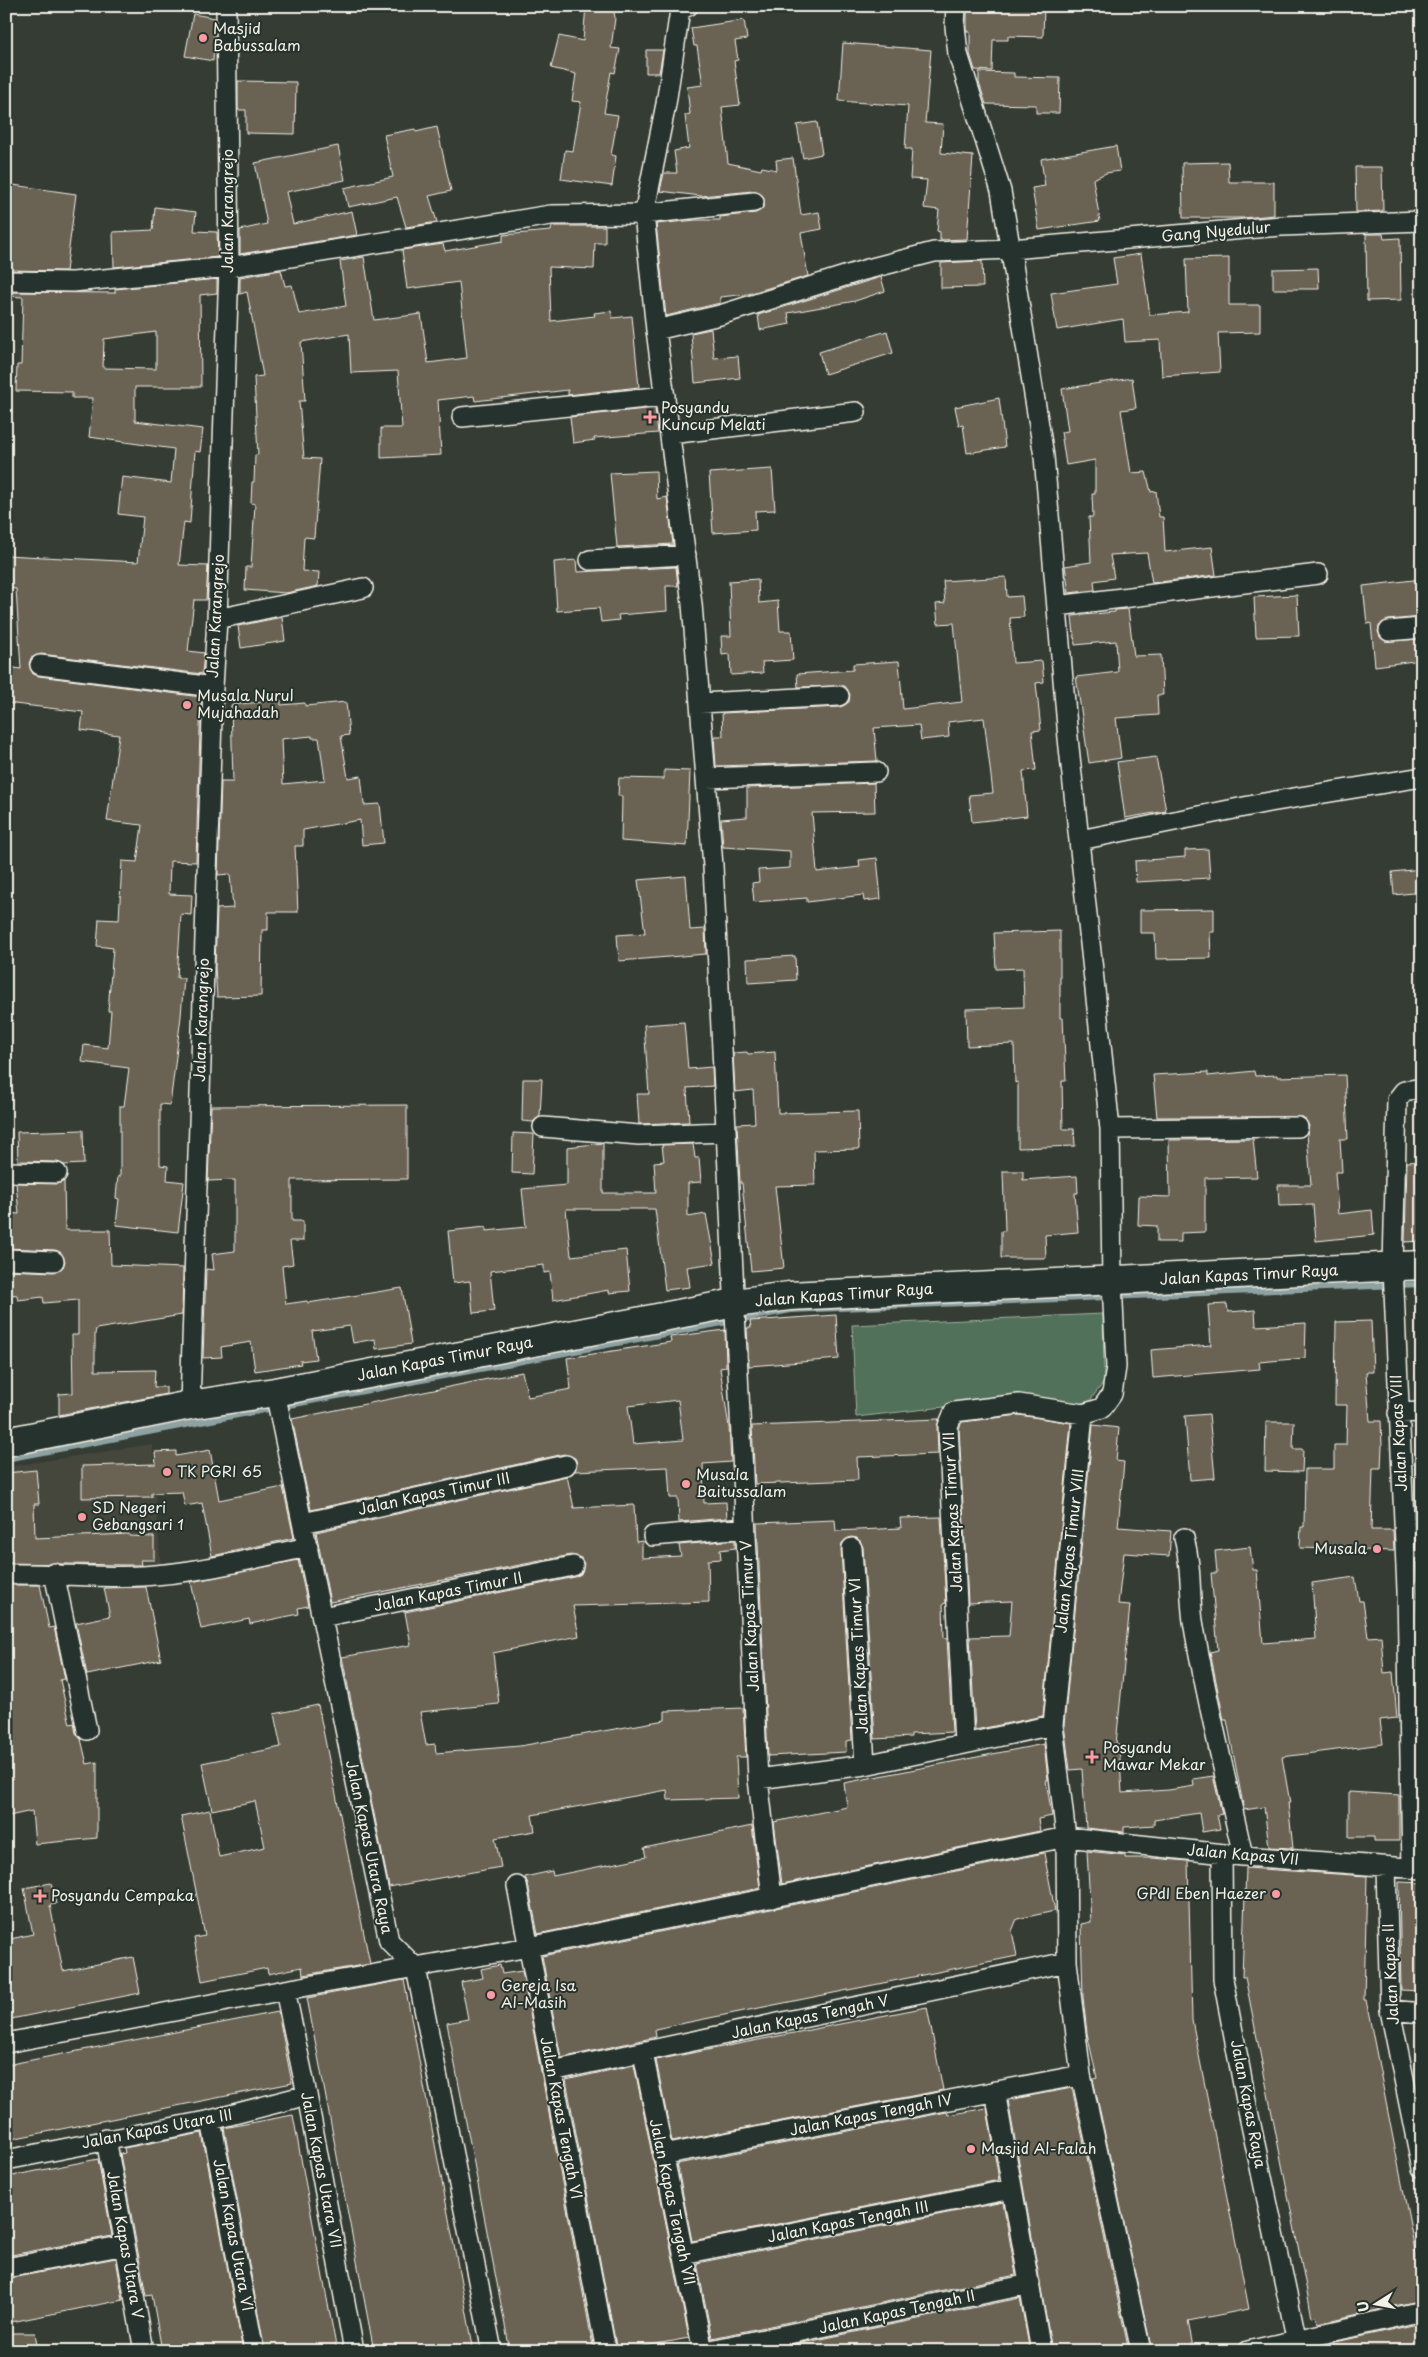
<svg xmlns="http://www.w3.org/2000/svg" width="1428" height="2357" viewBox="0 0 1428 2357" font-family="'Playpen Sans',sans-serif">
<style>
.built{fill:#44473d}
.green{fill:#51715a;stroke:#a2b1a1}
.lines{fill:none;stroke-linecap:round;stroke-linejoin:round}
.stream{stroke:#8fa2a2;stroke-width:6}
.building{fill:#6a6252;stroke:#f4f1e8;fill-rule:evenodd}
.street-casing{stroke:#f4f1e8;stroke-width:22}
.secondary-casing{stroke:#f4f1e8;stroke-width:31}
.street{stroke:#26332d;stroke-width:19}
.secondary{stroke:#26332d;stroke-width:28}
.poi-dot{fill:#ff9aa2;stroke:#26332d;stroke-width:2}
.labels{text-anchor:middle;stroke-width:4;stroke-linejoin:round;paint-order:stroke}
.poi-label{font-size:15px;fill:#f4f1e8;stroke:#26332d;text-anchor:start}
.street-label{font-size:15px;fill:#f4f1e8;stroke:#26332d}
</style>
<rect width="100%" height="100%" fill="#343c34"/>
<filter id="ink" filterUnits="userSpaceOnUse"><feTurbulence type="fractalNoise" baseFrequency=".02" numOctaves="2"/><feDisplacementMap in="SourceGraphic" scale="10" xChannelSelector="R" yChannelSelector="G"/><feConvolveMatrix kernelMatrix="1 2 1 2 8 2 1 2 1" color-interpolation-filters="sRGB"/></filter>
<g filter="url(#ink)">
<!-- built -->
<path class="built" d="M152 1444 161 1568 6 1570V1467Z"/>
<!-- green -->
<path class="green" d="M1103 1314 1104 1382 1085 1407 1023 1398 856 1417 852 1325Z"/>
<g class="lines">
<!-- stream -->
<path class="stream" d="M6 1459 791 1310 1422 1284"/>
</g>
<!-- building -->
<path class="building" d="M586 6H613L615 18 611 48 620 49 615 73 611 72 604 113 618 115 611 155 616 156 612 186 561 179 565 150 573 151 581 102 572 101 576 74 551 68 559 36 583 41Z
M1044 6 1043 37 1008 36V40H993L992 71 975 70 970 54V32H967V7Z
M193 14 215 18 213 61 185 56Z
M744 20 747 39 735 41 738 60 734 61 740 105 722 107 728 163 761 170 762 167 777 170 776 160 793 158 801 215 819 212 822 229 801 233 808 276 748 294 720 297V303L666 316 656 224 696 220H720V217L756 213 764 206 763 196 753 191 701 196 660 191 664 173H677L674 151 689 148 685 115 690 114 687 87 703 85 697 46H694L691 28Z
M843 43 931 50 925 123 943 124 941 153 973 156 967 239 940 240V232L937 231 939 210 924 208 927 180 910 179 912 149H905L908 106 839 101Z
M646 50H663L659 73H646Z
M979 72 1014 73V77L1060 78 1059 113H1036V105L986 104 979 83Z
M238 81 296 82 295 134 246 133V110H238Z
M817 122 822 154 803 158 797 125Z
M437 127 451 191 429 196 437 222 406 227 397 197 348 207 344 188 393 177 384 135 415 129 416 132Z
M338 146 345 180 286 192 293 224 352 211 357 235 240 254V230L267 224 255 163Z
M1116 146 1120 171 1106 173 1093 179 1100 221 1039 230 1032 188 1045 186 1041 159Z
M1228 162 1229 182H1274V215L1243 218H1183L1182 163Z
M1355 167H1382L1383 211 1356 212Z
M6 184 76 194 66 271 6 270Z
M155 207 196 212 194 231 217 232 218 257 114 267 113 232 153 230Z
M552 226H605V243H595L594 269 549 267 551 321 595 316 594 313 611 311 612 318 632 316 639 387 568 395V390L475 401 474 396 438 400 441 455 381 458V428H402L398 371 351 373 349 334 301 342 305 401H299L304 458 320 459 314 538 304 537 302 571 319 572 318 586 286 593 245 590 246 567H251L255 504 251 503 252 482H254L255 455H258L254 377 263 376 247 292 240 294V277L281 270 285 286 292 285 299 314 346 306 340 261 364 257 374 320 421 314 428 363 467 358 459 282 407 289 402 250 443 244 445 251 503 241V235L551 231Z
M1366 234H1383L1384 239 1400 238 1401 300 1367 301Z
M1141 254 1150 315 1188 312 1186 259 1229 258V305H1260V332L1218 333 1220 372 1162 376 1160 340 1125 342 1123 319 1057 330 1051 293 1117 284 1113 258Z
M982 261 983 287 941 288V263Z
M1318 268 1319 289H1273V269Z
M881 277 885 291 855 301 788 313 790 324 760 330 758 315Z
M217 279V293L200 295 201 387H135V421L203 429 200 452 195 451 190 523 184 522 179 565 208 566 206 600H194L188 651 204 653 202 674 41 654 31 658 29 664 33 674 39 676 201 697 196 862 170 861 169 894 192 895 191 915 181 914 177 978H184L181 1016 170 1105 160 1104V1165L168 1166 167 1180 184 1182 178 1232 116 1225 119 1199 116 1198 118 1176 120 1177V1106H124L129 1068 82 1062 84 1045 108 1048 111 1011H108L113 948 97 946 99 919 119 920 122 861 137 862 142 825 107 821 119 735 81 730 83 712 6 703 8 667 21 669 16 589 6 588V555L138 562 143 517 118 514 122 477 171 483 174 449 89 437 93 398H72V392L16 391 17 365H21L23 297 6 296V292L115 293V289ZM156 332V369L103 368 104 339Z
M711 329 714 358 738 356 740 378 695 383 691 333Z
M887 331 893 353 825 374 819 352Z
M1132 378 1136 408 1121 410 1131 473 1146 472 1151 492 1156 491 1159 517H1163L1165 552 1212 547 1216 575 1152 583 1147 553 1110 555 1114 578 1094 581 1095 590 1069 593 1065 566 1091 562 1089 517H1093L1092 494H1095V460L1066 465 1061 432 1068 431 1062 389Z
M999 398 1005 447 967 453 963 425 959 426 955 407Z
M655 408 658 433 594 438 595 440 573 443 570 417Z
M772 469 775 510 755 511 756 530 713 533 709 473Z
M656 471 657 499 667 497 673 544 617 547 610 473Z
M576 560 577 572 676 567 678 586H666L667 611 618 615 619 620 601 622 599 608 557 611 554 562Z
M1006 577 1007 597 1022 596 1024 617 1010 618 1013 663 1042 661 1044 682 1036 683 1041 730 1032 731 1036 770 1023 771 1027 816 972 822 969 795 993 793 984 718 948 722 949 737 921 740 919 725 874 728 877 761 716 766 714 736H723L722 713 840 707 849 702 850 695 845 686 798 687 797 674 853 670V664L899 661 903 709 962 702 954 623 938 624 936 604 945 603 943 581Z
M758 579 759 603 778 601 780 631H791L793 660 762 662 763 673 731 675 730 654 722 655 721 636H731L729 581Z
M1422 579V617L1388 620 1379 626 1378 632 1385 641 1422 639V660L1375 666 1371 623 1367 624 1363 586Z
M1297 595 1299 636 1256 637 1254 597Z
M1128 609 1134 656 1161 655 1163 695H1157L1158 715 1116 718 1121 758 1089 763 1076 677 1118 672 1116 641 1075 645 1072 616 1115 612V610Z
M282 617 285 641 241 648 238 626Z
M281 700V705L305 703V706L346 702 349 735 341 736 348 778 361 776 364 805 380 804 384 843 362 845 360 820 303 830V846H295L298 912H268V930H262L261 996 217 997 215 967 217 909 233 908 230 874 218 875 221 782H233L231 705ZM312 736V738H319L325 780 283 784 281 739Z
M1156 757 1166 811 1125 818 1117 762Z
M664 770 690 771 687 846 621 841 622 796H618L619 778 664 779Z
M874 783 875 812 812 813 817 872 860 867 859 860 877 858 881 899 864 901 863 895 807 902V898L754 902 752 883 759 882 758 870 790 868V851L723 847 721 819 747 817V788Z
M1208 849 1210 878 1136 882 1135 861 1185 857V850Z
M1422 869V892L1394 895 1392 872Z
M686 876 690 930 705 929 706 954 619 961 617 935 645 933 638 880Z
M1214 909V932H1210L1211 958 1156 959 1155 933H1140V910Z
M1060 931V1018H1063L1066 1081H1062L1063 1129H1074L1075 1146 1018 1148V1082L1015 1083 1014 1044 967 1046 966 1009 1024 1007 1023 968 996 969 994 933Z
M795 956 796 980 748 983 747 959Z
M684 1022 688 1069 712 1067 713 1086 687 1088 689 1122 639 1124 637 1094H649L644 1025Z
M747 1052 748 1054 775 1052 778 1113 858 1111 859 1149 814 1150 815 1185 775 1186 784 1268 751 1271 742 1183H740L737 1124 755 1123 753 1090 735 1092 733 1053Z
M1254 1071 1255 1076 1277 1075V1077L1345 1075 1348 1139H1340L1342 1172H1335L1338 1214 1372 1210 1374 1235 1316 1241 1313 1205 1279 1206 1278 1185H1311L1307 1134 1309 1126 1303 1117H1157L1153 1075 1208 1072V1076Z
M523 1079H542L540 1116 533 1122 522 1121Z
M407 1105V1179L292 1180V1221H303V1241H290L293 1264 282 1266 286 1304 307 1301 308 1303 402 1288 411 1344 376 1349 375 1339 353 1343 350 1326 312 1331 316 1359 300 1361 301 1364 255 1371 251 1342 221 1347 222 1357 203 1358 206 1269 214 1270 212 1254 235 1251V1180L208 1181 211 1106Z
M83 1130 84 1164 64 1165 57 1162 18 1161 17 1132Z
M513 1133 534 1134 532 1174 512 1173Z
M1253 1139 1257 1177 1205 1178V1232L1181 1233V1242H1157V1226L1138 1225 1139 1196 1170 1197 1169 1140Z
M603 1143V1193H656L654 1162 664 1161 662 1145 693 1144 695 1158H699L701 1182 688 1183V1217L706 1214 715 1263 687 1267 690 1287 665 1290 655 1209H566L571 1256 626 1250 630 1291 609 1293V1290L553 1300 550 1272 544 1273V1265L490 1271 494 1311 473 1313 470 1281 453 1283 448 1231 486 1227V1231L526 1227 522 1189 567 1185V1147Z
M1422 1161V1241L1405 1242 1407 1162Z
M1003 1171H1023V1180L1077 1176 1078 1193H1075L1078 1232 1045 1235 1046 1258H1001V1231H1005Z
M64 1181 65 1230H110L111 1265 183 1268 182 1315 96 1329 95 1334V1371L155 1370 154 1387H166V1394L59 1415V1394L73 1393 72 1335H78V1300L44 1303 43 1297 18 1300 17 1295 6 1294V1270L54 1272 63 1267 65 1261 60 1252 55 1250 6 1248V1213L19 1214 16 1183 57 1184Z
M1227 1304 1228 1312 1255 1310 1256 1326 1306 1323 1305 1358 1259 1362 1260 1369 1153 1378 1151 1350 1211 1345 1208 1305Z
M836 1315 839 1359 749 1366 747 1328H751L750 1321Z
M1371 1321 1373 1372H1366L1370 1421H1381L1382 1446 1381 1468H1373L1371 1530H1393L1394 1551 1300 1548 1301 1527H1304L1305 1469H1334V1445H1346L1347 1405H1335L1336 1322Z
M725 1330 726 1367 720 1368 729 1427 731 1462 703 1464 704 1503 726 1502 727 1518 679 1522 678 1498H670L668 1467 575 1471 577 1463 575 1458 564 1454 311 1510 292 1419 522 1372 528 1397 571 1389 567 1358 671 1342 670 1337ZM678 1400 683 1440 633 1444 628 1406Z
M1209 1414 1215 1478 1190 1480 1185 1416Z
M1019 1415 1071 1423 1043 1716 975 1730 970 1637 1009 1636 1012 1601 968 1603 959 1428 962 1422Z
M939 1419 937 1427 938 1454 857 1457 858 1480 755 1484 752 1426Z
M1266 1422H1294L1293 1449H1303L1302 1472 1265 1471Z
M1093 1425 1119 1428 1116 1461 1124 1462 1118 1527 1171 1531 1169 1556 1124 1553 1118 1604 1130 1605 1116 1744H1119L1122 1793 1169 1790 1194 1786 1193 1779 1213 1776 1222 1814 1217 1815 1220 1829 1202 1832 1199 1813 1154 1820V1825L1124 1827V1832L1086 1828 1082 1769 1070 1770 1064 1725Z
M210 1450 219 1500 283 1487 294 1538 212 1556 202 1503 185 1506 182 1492 152 1493V1497L82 1498V1466L156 1464 155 1452 176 1451V1456Z
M36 1470 39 1504H34L35 1538 129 1534V1536L154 1537V1560H141L142 1565H126L6 1563V1473Z
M567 1476 574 1508 634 1505 636 1542 642 1541V1558L681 1556 679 1545 735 1540V1548L720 1550 721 1559 708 1560 709 1602 573 1606 579 1636 493 1653 499 1704 420 1712 426 1745 435 1744 436 1753 520 1746 665 1720V1711L743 1708 746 1757H736L738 1798 668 1800 667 1790 532 1815 535 1831 495 1838 501 1867 389 1887 342 1657 411 1645 405 1612 575 1577 581 1574 584 1564 581 1558 571 1555 330 1602 316 1532Z
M941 1517 946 1603 943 1604 944 1638H947L952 1732 911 1734V1737L875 1739 863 1547 857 1538 851 1537 842 1543 841 1549 852 1740 846 1741V1752L768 1756 757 1523 835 1520 836 1531 901 1528 900 1518Z
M1416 1530H1422V1552L1417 1551Z
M1250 1547 1253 1570H1257L1263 1643 1316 1639 1312 1583 1355 1577 1359 1601H1363L1368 1637 1381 1636 1384 1673 1393 1672 1397 1718 1380 1720 1383 1744 1282 1757 1290 1803H1288L1293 1848 1269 1847 1264 1807 1244 1810 1227 1720H1224L1210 1652 1218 1650 1211 1573H1217L1215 1551Z
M298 1560 308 1606 298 1608 299 1614 250 1624 249 1619 201 1629 191 1582Z
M6 1585H40L49 1628 54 1627 65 1679 60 1680 70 1724 74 1723 76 1733 81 1739 87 1764 97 1762V1838L35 1844 32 1811 9 1816 6 1805Z
M146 1587 161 1660 87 1675 76 1623 110 1616 104 1588Z
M318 1705 370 1964 303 1975 302 1967 268 1974 267 1968 202 1981 194 1938 205 1936 181 1816 210 1810 219 1857 265 1847 255 1801 212 1810 202 1763 281 1747 274 1714Z
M1044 1744 1048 1780H1046L1052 1816 1038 1819 1040 1831 782 1884 774 1822 847 1807 844 1783Z
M1349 1792 1399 1795V1841H1374V1837H1349Z
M752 1826 760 1888 538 1934 528 1884 525 1877 552 1871 553 1876 646 1857 644 1848Z
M1087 1851 1125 1855V1858H1152L1188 1861 1192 2020 1249 2309 1188 2321 1193 2347 1171 2351H1152L1093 2079 1097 2078 1087 2033 1083 1997 1081 1924 1091 1922Z
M1044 1853 1055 1911 1017 1919 1012 1931 1017 1956 655 2029 656 2037 561 2058 542 1956Z
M1246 1868 1367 1876 1364 2000H1366L1422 2286V2300L1318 2323 1316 2316 1312 2317 1245 1977H1242Z
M1399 1882 1422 1883V1991L1401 1990Z
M51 1883 56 1904 50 1905 63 1971 133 1957 140 1993 6 2020V1940L33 1934 24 1888Z
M500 1965 502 1974 522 1971 594 2351H510L447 2023 468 2019 461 1982 483 1978 481 1969Z
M404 1980 446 2203 474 2351H374L367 2314 307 1998Z
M927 2007 943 2090 672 2142 656 2060Z
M278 2012 292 2083 6 2140V2065Z
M634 2065 689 2338 617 2351 566 2080Z
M1072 2088 1129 2351H1052L1008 2100Z
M987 2108 999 2180 692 2241 677 2164 947 2112 948 2115Z
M293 2115 323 2278 337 2351H265L224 2128Z
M202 2133 243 2351H162L152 2295 146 2296 120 2154 125 2153 124 2148Z
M98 2159 112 2236 6 2256V2177Z
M1003 2202 1016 2275 712 2338 697 2263Z
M116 2258 123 2300 6 2323V2279Z
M1020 2298 1030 2351H763Z
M1422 2323V2351H1323L1322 2345Z
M6 2333H35L38 2351H6Z"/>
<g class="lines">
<defs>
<path id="street" d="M688 6 680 10 666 104 644 214 656 330 692 604 713 866 758 1779 772 1898
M956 6 955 26 958 54 1001 191 1044 456 1068 738 1110 1129 1112 1282 1116 1367 1112 1394 1102 1408 1083 1414 1053 1725 1066 1837 1067 1962 1081 2075 1141 2351
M6 281 73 282 229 267 551 215 644 214 754 202
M656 330 720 315 864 270 934 252 1011 249 1281 226 1422 221
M462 417 665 396
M670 434 856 412
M590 560 686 555
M1057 606 1318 574
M217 619 363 588
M1389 631 1422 628
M40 665 213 687
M700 703 839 696
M706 778 876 772
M1080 840 1264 803 1422 777
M543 1127 639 1135 726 1132
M1110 1129 1298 1127
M6 1172 57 1173
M6 1259 54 1261
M275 1392 389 1941 416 1968 492 2351
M190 1405 213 687 217 619 229 267 226 6
M1398 1413 1422 1412
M303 1523 566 1465
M653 1536 745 1528
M1184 1538C1192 1567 1189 1592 1193 1621 1206 1700 1226 1778 1243 1856
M852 1548 865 1765
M54 1573 87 1730
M6 1574C52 1573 98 1578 143 1576 199 1573 254 1558 308 1547
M322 1617 573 1566
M964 1743 948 1426 954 1412 1019 1404 1083 1414
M758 1779 865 1765 1053 1725
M1222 1854 1223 1979 1248 2111 1299 2351
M1386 1867 1390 2010 1422 2168
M1412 1868 1407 1590 1393 1267 1397 1100 1404 1091 1422 1088
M517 1886 606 2351
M285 1990 307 2095 354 2351
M1390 2010 1422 2013
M6 2043 285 1990 529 1947 1066 1837 1243 1856 1422 1869
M643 2053 703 2351
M552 2071 1067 1962
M995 2091 1041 2351
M211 2120 254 2351
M106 2139 144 2351
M662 2155 1081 2075
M6 2160 211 2120 307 2095
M683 2254 1012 2189
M6 2268 125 2245
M706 2351 1030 2284
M1248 2351 1422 2311"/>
<path id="secondary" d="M6 1442 190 1405 275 1392 735 1303 789 1296 1422 1265"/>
</defs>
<!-- street casing -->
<use href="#street" class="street-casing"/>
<!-- secondary casing -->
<use href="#secondary" class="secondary-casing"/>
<!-- street -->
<use href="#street" class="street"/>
<!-- secondary -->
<use href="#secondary" class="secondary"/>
</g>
</g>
<!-- markers -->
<g class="poi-dot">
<circle cx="203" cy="38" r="5"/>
<path d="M647.5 409.5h5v5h5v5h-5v5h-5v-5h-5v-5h5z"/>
<circle cx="187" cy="705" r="5"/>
<circle cx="167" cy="1472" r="5"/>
<circle cx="686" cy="1484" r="5"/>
<circle cx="82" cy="1517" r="5"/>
<circle cx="1377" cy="1549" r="5"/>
<path d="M1089.5 1749.5h5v5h5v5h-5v5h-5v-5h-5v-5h5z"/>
<circle cx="1276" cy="1894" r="5"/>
<path d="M37.5 1888.5h5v5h5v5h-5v5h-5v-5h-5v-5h5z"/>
<circle cx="491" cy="1995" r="5"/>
<circle cx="971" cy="2149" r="5"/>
</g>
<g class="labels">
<!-- poi labels -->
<g class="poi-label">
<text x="213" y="34">Masjid<tspan x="213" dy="17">Babussalam</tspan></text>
<text x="661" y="413">Posyandu<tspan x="661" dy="17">Kuncup Melati</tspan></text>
<text x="197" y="701">Musala Nurul<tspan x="197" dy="17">Mujahadah</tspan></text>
<text x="177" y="1477">TK PGRI 65</text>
<text x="696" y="1480">Musala<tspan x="696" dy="17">Baitussalam</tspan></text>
<text x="92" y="1513">SD Negeri<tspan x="92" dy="17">Gebangsari 1</tspan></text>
<text x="1367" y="1554" text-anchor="end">Musala</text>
<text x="1103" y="1753">Posyandu<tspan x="1103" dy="17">Mawar Mekar</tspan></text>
<text x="1266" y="1899" text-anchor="end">GPdI Eben Haezer</text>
<text x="51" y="1901">Posyandu Cempaka</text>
<text x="501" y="1991">Gereja Isa<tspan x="501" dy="17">Al-Masih</tspan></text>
<text x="981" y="2154">Masjid Al-Falah</text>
</g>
<!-- street labels -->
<g class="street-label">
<text transform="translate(228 211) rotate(-90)" y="5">Jalan Karangrejo</text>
<text transform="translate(1216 232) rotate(-5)" y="5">Gang Nyedulur</text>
<text transform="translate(216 616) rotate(-87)" y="5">Jalan Karangrejo</text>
<text transform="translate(202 1020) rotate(-88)" y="5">Jalan Karangrejo</text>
<text transform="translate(1249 1275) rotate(-3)" y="5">Jalan Kapas Timur Raya</text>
<text transform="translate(844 1295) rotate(-4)" y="5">Jalan Kapas Timur Raya</text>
<text transform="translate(445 1359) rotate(-11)" y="5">Jalan Kapas Timur Raya</text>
<text transform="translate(1399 1433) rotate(-93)" y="5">Jalan Kapas VIII</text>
<text transform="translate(434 1494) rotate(-12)" y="5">Jalan Kapas Timur III</text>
<text transform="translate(953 1512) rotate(-93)" y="5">Jalan Kapas Timur VII</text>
<text transform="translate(1070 1551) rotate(-84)" y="5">Jalan Kapas Timur VIII</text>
<text transform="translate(448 1592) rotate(-11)" y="5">Jalan Kapas Timur II</text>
<text transform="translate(750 1616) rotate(-93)" y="5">Jalan Kapas Timur V</text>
<text transform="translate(859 1656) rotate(-93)" y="5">Jalan Kapas Timur VI</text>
<text transform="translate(369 1847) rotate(78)" y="5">Jalan Kapas Utara Raya</text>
<text transform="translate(1243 1855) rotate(5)" y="5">Jalan Kapas VII</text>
<text transform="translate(1391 1974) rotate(-93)" y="5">Jalan Kapas II</text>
<text transform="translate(810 2017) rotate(-12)" y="5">Jalan Kapas Tengah V</text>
<text transform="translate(1248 2104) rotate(79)" y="5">Jalan Kapas Raya</text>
<text transform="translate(871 2115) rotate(-11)" y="5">Jalan Kapas Tengah IV</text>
<text transform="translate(561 2118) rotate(79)" y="5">Jalan Kapas Tengah VI</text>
<text transform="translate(157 2129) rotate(-11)" y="5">Jalan Kapas Utara III</text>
<text transform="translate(321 2170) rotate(79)" y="5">Jalan Kapas Utara VII</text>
<text transform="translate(672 2202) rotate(78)" y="5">Jalan Kapas Tengah VII</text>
<text transform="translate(848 2222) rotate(-11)" y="5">Jalan Kapas Tengah III</text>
<text transform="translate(233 2235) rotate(79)" y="5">Jalan Kapas Utara VI</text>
<text transform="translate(125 2245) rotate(80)" y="5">Jalan Kapas Utara V</text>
<text transform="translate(897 2312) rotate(-12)" y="5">Jalan Kapas Tengah II</text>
</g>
</g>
<!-- margin -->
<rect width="1428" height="2357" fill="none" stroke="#26332d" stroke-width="25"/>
<rect x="12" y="12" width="1403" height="2332" fill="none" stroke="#f4f1e8" stroke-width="2" filter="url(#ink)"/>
<!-- north arrow -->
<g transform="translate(1376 2304) rotate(259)" stroke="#26332d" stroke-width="4" paint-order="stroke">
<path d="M0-4L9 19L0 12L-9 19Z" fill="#f4f1e8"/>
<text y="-8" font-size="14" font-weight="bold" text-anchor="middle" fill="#f4f1e8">U</text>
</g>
</svg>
